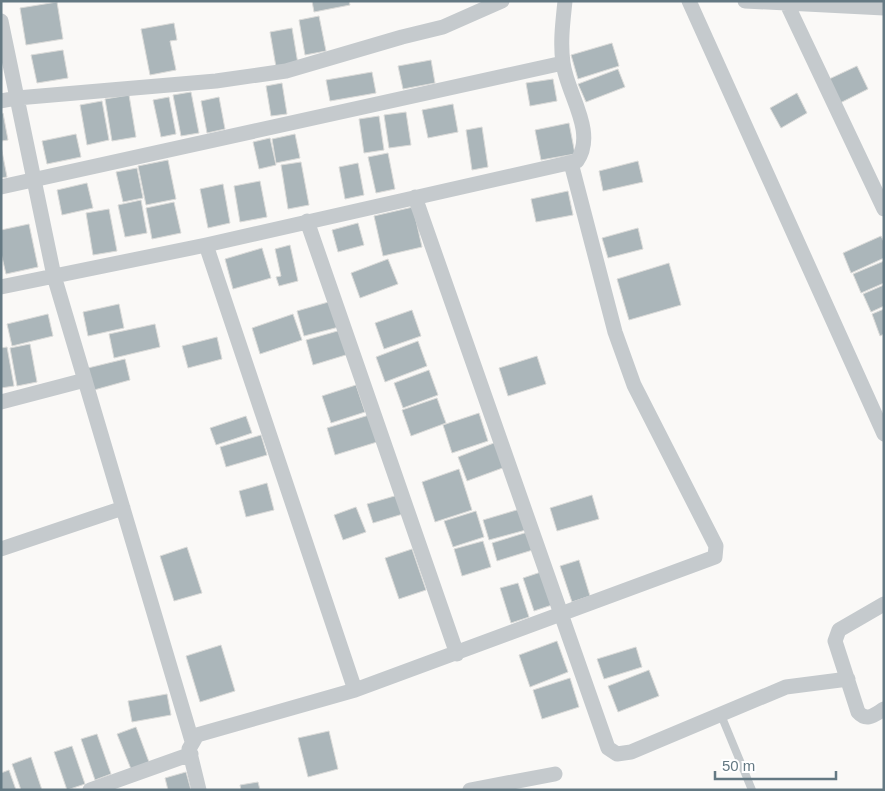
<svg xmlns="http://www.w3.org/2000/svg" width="885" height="791" viewBox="0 0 885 791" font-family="Helvetica,sans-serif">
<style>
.building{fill:#abb6ba;stroke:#dbdbd9}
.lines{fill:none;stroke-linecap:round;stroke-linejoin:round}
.service{stroke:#c5cacd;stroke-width:8}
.minor{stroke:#c5cacd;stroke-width:15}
</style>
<rect width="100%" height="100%" fill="#faf9f7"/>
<!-- building -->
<path class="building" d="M312 1H349L350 5 314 12Z
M57 2 63 39 26 45 20 8Z
M319 16 326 51 305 55 299 20Z
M174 23 177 40 170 41 176 70 150 75 141 29Z
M292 28 298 64 276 67 270 32Z
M612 43 619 66 578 79 571 55Z
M63 50 68 78 37 83 31 55Z
M431 60 435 83 403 89 398 66Z
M857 66 868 89 838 104 827 80Z
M618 69 625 87 586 102 578 84Z
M372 72 376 93 330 101 326 80Z
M553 79 557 101 530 106 526 83Z
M282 83 287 114 271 116 266 86Z
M191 92 199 133 181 136 173 95Z
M797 93 807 113 781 128 770 108Z
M129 95 136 137 112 141 105 99Z
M169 97 176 134 161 137 153 100Z
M219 97 225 129 207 133 201 101Z
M102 101 109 140 87 145 80 105Z
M453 104 458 132 428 138 422 110Z
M406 112 411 145 389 148 384 115Z
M3 113 8 140 1 141V114Z
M379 116 384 150 364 153 359 119Z
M569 123 575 154 541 160 535 130Z
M482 127 488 167 472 170 466 130Z
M76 134 81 157 47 164 42 141Z
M295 134 300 158 276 163 272 139Z
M270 138 276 165 259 169 253 142Z
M1 146 7 177 1 178Z
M388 153 395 189 376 193 368 157Z
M168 160 176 199 146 205 138 166Z
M638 161 643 182 603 191 599 171Z
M301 162 309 205 288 209 281 165Z
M358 163 364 195 345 199 339 167Z
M137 168 143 198 123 202 116 172Z
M260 181 267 217 240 222 234 186Z
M87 183 93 208 62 215 57 190Z
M223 184 230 223 208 228 200 189Z
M568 191 573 215 536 222 531 199Z
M141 200 147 233 125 237 118 205Z
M174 202 181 233 152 239 146 208Z
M413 207 422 247 383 256 374 216Z
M109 209 117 251 93 255 86 213Z
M358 223 364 245 338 252 332 230Z
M29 224 38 267 6 274 1 253V230Z
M638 228 643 249 608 258 602 238Z
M881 236 884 242V258L851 273 843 253Z
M290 245 298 281 279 286 276 277 281 276 275 249Z
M262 248 271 278 233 289 225 259Z
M388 259 398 284 360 298 351 273Z
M884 261V283L861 293 853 274Z
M669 263 681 305 629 320 617 279Z
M884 285V306L871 312 863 294Z
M332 301 339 327 304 336 297 311Z
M119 304 124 328 88 336 83 312Z
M884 309V334L880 336 872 314Z
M412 310 421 336 384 349 375 323Z
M48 314 53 336 12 346 7 324Z
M293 314 302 340 260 354 252 328Z
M155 324 160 347 114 358 109 334Z
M341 330 349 354 313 365 306 340Z
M217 337 222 359 188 368 182 346Z
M418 341 427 366 385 382 376 357Z
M30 344 37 382 17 386 10 348Z
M7 347 14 386 1 388V348Z
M537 356 546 384 508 396 499 368Z
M125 359 130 380 94 390 88 368Z
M429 370 438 395 403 408 394 383Z
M356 385 365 412 331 423 322 396Z
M437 398 446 423 411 436 402 410Z
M479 413 488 441 452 453 443 425Z
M369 415 377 442 335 455 327 428Z
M246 416 252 433 216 445 210 428Z
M261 435 267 455 226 467 220 447Z
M499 441 508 466 467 481 458 457Z
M459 469 472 510 435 522 422 482Z
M267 483 274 510 246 517 239 491Z
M398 495 403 514 373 523 367 504Z
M592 495 599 519 557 531 550 508Z
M356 507 366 532 343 540 334 515Z
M520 509 526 530 489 540 483 520Z
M476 511 484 537 453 547 444 521Z
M531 531 536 549 497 561 492 543Z
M483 541 491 567 462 576 454 549Z
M187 547 202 593 174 601 160 556Z
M412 549 426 590 399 599 385 558Z
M579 560 590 596 572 602 560 566Z
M541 572 552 605 534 611 523 578Z
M518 583 529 617 511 623 500 588Z
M557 641 568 672 530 687 519 655Z
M221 645 235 691 200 702 186 656Z
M636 647 642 667 604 679 597 659Z
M649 670 659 696 618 712 608 686Z
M570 678 579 707 542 719 533 690Z
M167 694 171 715 132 722 128 701Z
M136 727 149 762 131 769 117 734Z
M329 731 338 769 308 777 298 738Z
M97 734 111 774 95 780 81 739Z
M72 746 85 784 67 790 54 752Z
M31 757 42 790H21L12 764Z
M9 770 16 790H1V773Z
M186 772 191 790H168L165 778Z
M258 782 260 790H241L240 785Z"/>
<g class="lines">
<!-- service -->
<path class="service" d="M721 715 752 790"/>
<!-- minor -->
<path class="minor" d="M689 1 884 434
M745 1 884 8
M787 4 884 209
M1 21 54 276 192 741
M1 101 17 98 216 81 286 71 402 37 443 27 502 1
M1 187 563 63
M415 197 608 748 617 754 631 752 786 687 848 679
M307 221 457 654
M206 245 355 690
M1 287 206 245 577 161C597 132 567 94 563 63 560 42 563 21 565 1
M1 402 85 380
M1 549 123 508
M884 604 839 630 835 641 858 712C867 722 874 715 884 709
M90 790 191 754
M199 790 189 749 197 735 355 690 715 557 716 546 634 385 615 332 571 163
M470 790 555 774"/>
</g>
<!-- border -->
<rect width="885" height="791" fill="none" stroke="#647983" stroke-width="5"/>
<!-- scale -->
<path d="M715 771v8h121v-8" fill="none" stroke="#647983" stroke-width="2.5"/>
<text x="722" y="771" font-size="15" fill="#647983" stroke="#ffffff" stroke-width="4" paint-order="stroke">50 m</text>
</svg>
